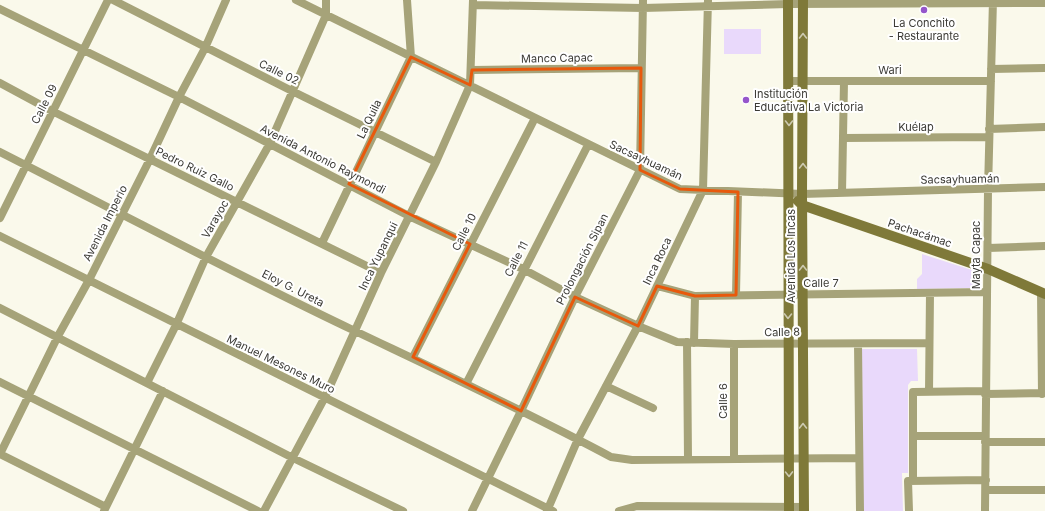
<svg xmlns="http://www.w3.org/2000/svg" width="1045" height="511" viewBox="0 0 1045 511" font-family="Inter,sans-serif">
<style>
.green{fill:#e9d9fb}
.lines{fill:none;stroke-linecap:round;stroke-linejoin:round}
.street{stroke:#a6a379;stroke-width:8}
.secondary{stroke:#7f7939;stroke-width:10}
.oneway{stroke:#ccc9b0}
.marked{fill:none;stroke:#e8590c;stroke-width:3;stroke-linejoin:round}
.poi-dot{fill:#9555cb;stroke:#fff;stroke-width:1.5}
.labels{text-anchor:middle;stroke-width:4;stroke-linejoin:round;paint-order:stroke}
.poi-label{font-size:11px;fill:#3b3a35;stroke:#fff}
.street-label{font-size:11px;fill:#3b3a35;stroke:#fff}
</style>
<rect width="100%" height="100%" fill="#faf9eb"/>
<!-- green -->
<path class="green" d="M724 29H761V54H724Z
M922 254 978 272 977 288 917 289V279L922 274Z
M862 349H917L918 381H911L908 385V473H902L903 511H863Z"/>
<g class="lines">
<!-- street -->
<path class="street" d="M113 0 292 91 436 162
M296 0 680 189 802 194 1045 187
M473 5 643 8 788 4 1045 3
M0 9 179 97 409 216 523 269 575 297 638 326 677 342 734 344 929 343
M991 69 1045 68
M472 70 641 68
M788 81H991
M0 83 52 111 381 273
M989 129 1045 127
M843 138 989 137
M0 152C118 212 235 274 355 331 441 372 527 412 611 457L632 460 859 458
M842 193 844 81
M0 218 108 0
M0 236 553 511
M322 243 411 57 407 0
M988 248 1045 246
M657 286 695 296 987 292
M1041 292 1042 394
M736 295 738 192
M0 308 293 458 403 511
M687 342 688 459
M694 343 695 296
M858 344 860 511
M413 357 535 118
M0 382 258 511
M147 383 176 325 206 257 269 145 326 15V0
M466 384 588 145
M606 386 653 408
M929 392 930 293
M985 394 1045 393
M913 436H985
M985 442H1045
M0 454 58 336 89 280 150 159 179 97 205 48 226 0
M0 454 106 507
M734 459V344
M913 481V392L985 391
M986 490H1045
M104 511 163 391
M264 511 325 397 381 273 436 162 470 85 473 0
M472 511 521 411 575 297 640 170 643 0
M547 511 578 439 638 326 703 190 708 0
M619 511 637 506 804 507
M909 511 908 481 986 480
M985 511 988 189 993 0"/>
<!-- secondary -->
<path class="secondary" d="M788 0 789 511
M803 0 802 194 804 511
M798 201 802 205 988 269 1045 294"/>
</g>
<!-- one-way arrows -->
<defs><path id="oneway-chevron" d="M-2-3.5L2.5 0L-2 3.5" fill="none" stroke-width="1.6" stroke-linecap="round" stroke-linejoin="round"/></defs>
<g class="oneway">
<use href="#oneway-chevron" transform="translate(803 36) rotate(-90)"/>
<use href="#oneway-chevron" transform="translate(789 123) rotate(90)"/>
<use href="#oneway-chevron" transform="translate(803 166) rotate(-90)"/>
<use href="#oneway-chevron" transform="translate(803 268) rotate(-90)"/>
<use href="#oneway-chevron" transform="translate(788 316) rotate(91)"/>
<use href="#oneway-chevron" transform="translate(803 426) rotate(-90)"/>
<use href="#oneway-chevron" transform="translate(789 474) rotate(89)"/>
</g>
<!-- marked area -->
<path class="marked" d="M411 57 470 85 472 70 641 68 640 170 680 189 738 192 736 295 695 296 657 286 638 326 575 297 521 411 413 357 470 244 349 184Z"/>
<!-- markers -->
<g class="poi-dot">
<circle cx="924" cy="10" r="4"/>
<circle cx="746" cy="100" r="4"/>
</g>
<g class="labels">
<!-- poi labels -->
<g class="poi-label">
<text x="924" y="27">La Conchito<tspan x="924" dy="13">- Restaurante</tspan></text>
<text x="754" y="98" text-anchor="start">Institución<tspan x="754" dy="13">Educativa La Victoria</tspan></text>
</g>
<!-- street labels -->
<g class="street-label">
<text transform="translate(557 58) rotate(-1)" y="4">Manco Capac</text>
<text x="890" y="74">Wari</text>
<text transform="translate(279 72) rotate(26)" y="4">Calle 02</text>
<text transform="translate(44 104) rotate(-63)" y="4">Calle 09</text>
<text transform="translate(369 119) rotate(-64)" y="4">La Quila</text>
<text x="916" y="131">Kuélap</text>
<text transform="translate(323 159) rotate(27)" y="4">Avenida Antonio Raymondi</text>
<text transform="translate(646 160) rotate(25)" y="4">Sacsayhuamán</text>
<text transform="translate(195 169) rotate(26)" y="4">Pedro Ruiz Gallo</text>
<text transform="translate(960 179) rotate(-1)" y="4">Sacsayhuamán</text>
<text transform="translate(215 219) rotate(-60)" y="4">Varayoc</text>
<text transform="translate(105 223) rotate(-63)" y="4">Avenida Imperio</text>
<text transform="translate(464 232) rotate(-63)" y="4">Calle 10</text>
<text transform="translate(920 233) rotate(19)" y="4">Pachacámac</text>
<text transform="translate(976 255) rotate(-90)" y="4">Mayta Capac</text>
<text transform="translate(378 256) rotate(-64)" y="4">Inca Yupanqui</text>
<text transform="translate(791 256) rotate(-90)" y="4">Avenida Los Incas</text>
<text transform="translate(516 259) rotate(-63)" y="4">Calle 11</text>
<text transform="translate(582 259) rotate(-63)" y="4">Prolongación Sipan</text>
<text transform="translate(657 261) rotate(-64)" y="4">Inca Roca</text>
<text x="821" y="287">Calle 7</text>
<text transform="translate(293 288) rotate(27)" y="4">Eloy G. Ureta</text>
<text transform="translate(782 332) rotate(-1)" y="4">Calle 8</text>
<text transform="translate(281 364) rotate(26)" y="4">Manuel Mesones Muro</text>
<text transform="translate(723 401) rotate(-90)" y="4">Calle 6</text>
</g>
</g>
</svg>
